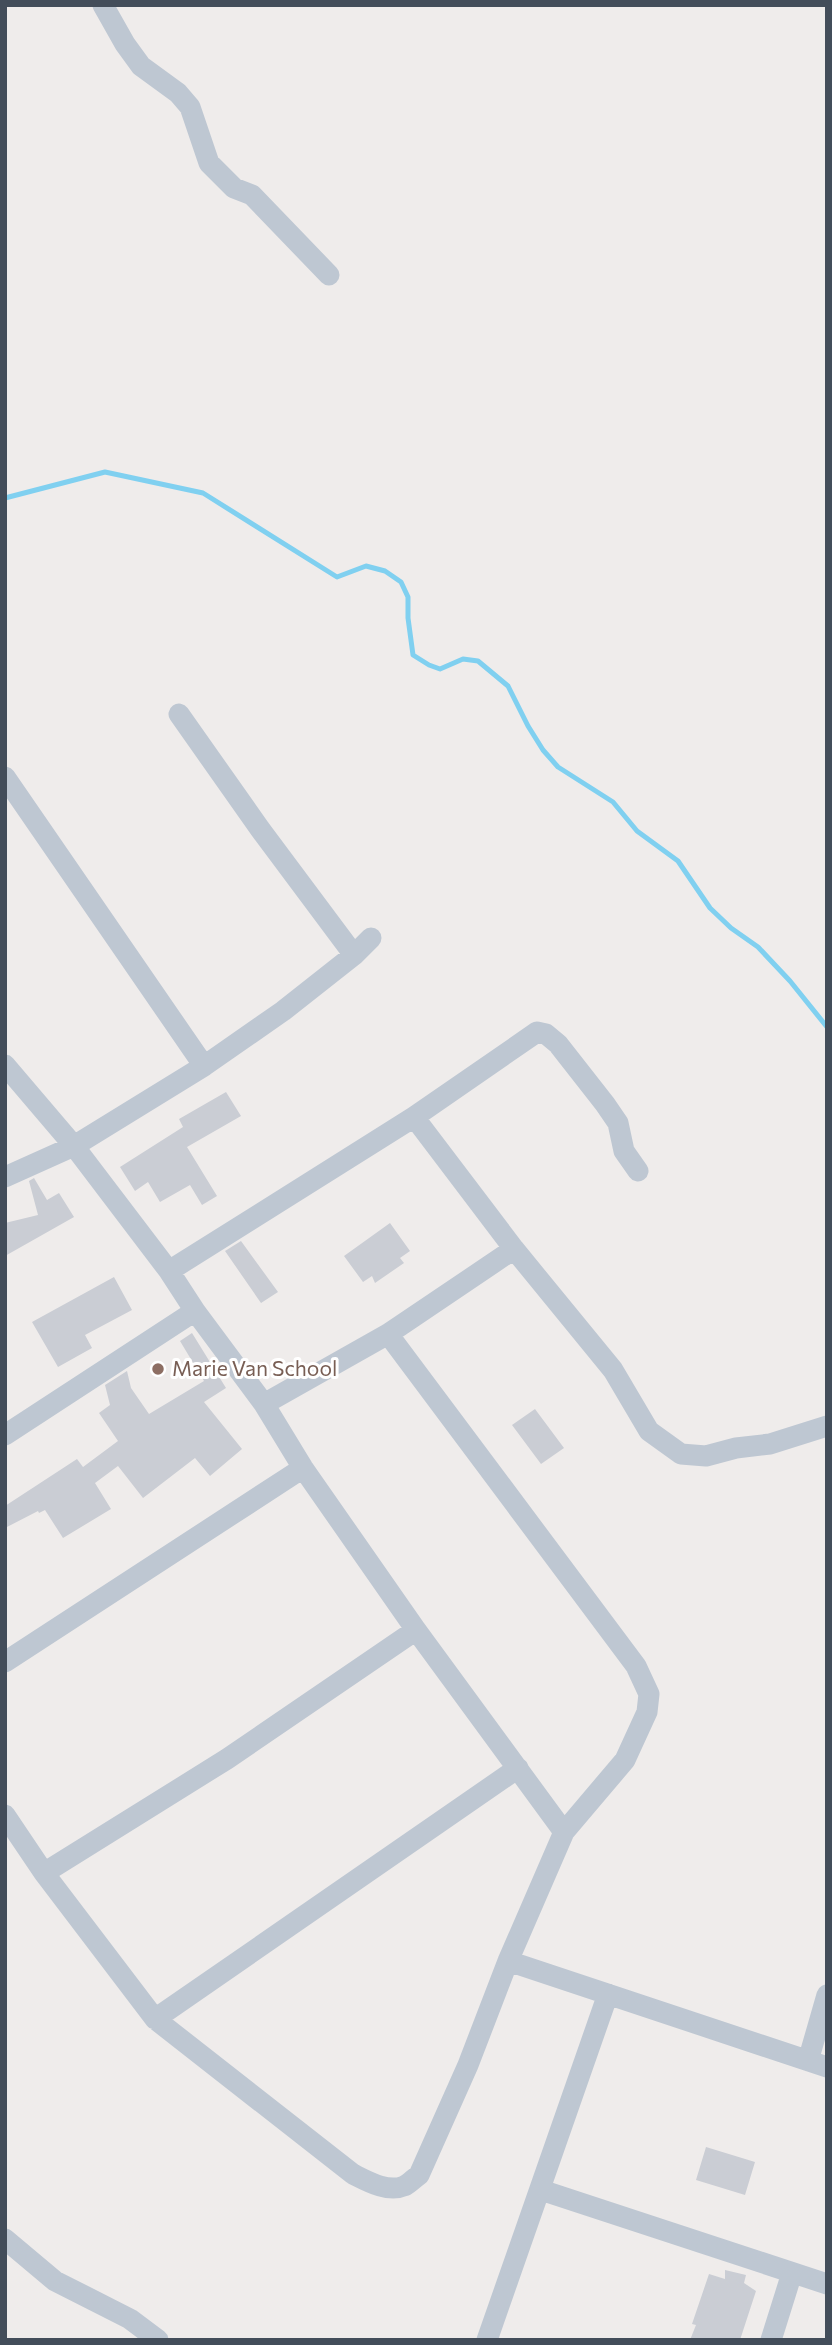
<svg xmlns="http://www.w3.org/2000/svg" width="832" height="2345" viewBox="0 0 832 2345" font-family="Commissioner,sans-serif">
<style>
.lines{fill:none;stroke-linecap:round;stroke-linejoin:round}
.stream{stroke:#80d0f0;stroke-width:5}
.building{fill:#cacdd4}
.minor{stroke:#bec7d2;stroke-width:21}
.education-dot{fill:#8d6e63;stroke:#fff;stroke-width:2.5}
.labels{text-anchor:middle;stroke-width:6;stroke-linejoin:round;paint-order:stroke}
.education-label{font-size:21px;fill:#785e54;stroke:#fff;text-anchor:start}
</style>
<rect width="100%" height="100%" fill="#efeceb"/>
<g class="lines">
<!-- stream -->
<path class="stream" d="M5 498 105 472 203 493 337 577 366 566 385 571 401 582 408 597V618L413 655 429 665 440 669 463 659 478 661 508 686 528 726 543 750 558 767 613 802 637 831 678 861 710 908 731 928 758 947 790 981 827 1027"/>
</g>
<!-- building -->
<path class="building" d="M226 1092 241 1116 187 1147 217 1196 202 1205 190 1185 160 1202 148 1182 135 1191 120 1167 183 1127 179 1119Z
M34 1178 47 1200 59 1193 74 1217 5 1256V1223L38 1215 29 1181Z
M390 1223 410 1251 400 1258 404 1263 375 1283 372 1276 363 1282 344 1256Z
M241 1241 278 1292 261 1303 225 1251Z
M114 1277 132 1310 85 1335 92 1348 58 1367 32 1322Z
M192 1333 226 1388 204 1402 242 1449 210 1476 195 1458 143 1498 118 1466 95 1483 111 1509 63 1538 45 1510 39 1513 38 1511 5 1528V1506L77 1459 83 1467 118 1441 99 1413 110 1405 105 1385 127 1371 131 1388 149 1414 204 1381 180 1341Z
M535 1409 564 1448 541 1464 512 1425Z
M706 2147 755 2162 745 2195 696 2180Z
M725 2270 746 2275 744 2283 756 2291 740 2340H690L696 2325 692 2324 709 2274 725 2279Z"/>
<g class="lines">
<!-- minor -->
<path class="minor" d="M103 5 125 44 141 66 178 93 190 107 209 163 234 188 252 195 329 275
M179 714 260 829 354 955
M5 777 204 1066
M5 1065 74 1146 169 1271 195 1311 264 1404 303 1468 416 1630 564 1832
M414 1117 514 1249 613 1370 649 1431 681 1454 706 1456 736 1448 770 1444 827 1426
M5 1177 74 1146 204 1066 283 1011 354 955 371 938
M169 1271 414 1117 537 1032 546 1034 558 1044 605 1104 618 1123 624 1151 638 1171
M264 1404 388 1334 514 1249
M5 1435 195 1311
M5 1662 303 1468
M5 1815 44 1873 155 2019 353 2174C367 2181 388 2193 404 2186 409 2184 414 2178 419 2175L468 2065 508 1961 564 1832 625 1760 647 1712 649 1694 636 1666 388 1334
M44 1873 227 1759 416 1630
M508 1961 827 2067
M155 2019 518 1768
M808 2061 827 1995
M541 2190 827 2284
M5 2239 55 2281 130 2319 158 2340
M487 2340 608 1994
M771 2340 792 2273"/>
</g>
<!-- markers -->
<circle class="education-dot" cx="158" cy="1369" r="7"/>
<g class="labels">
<!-- education labels -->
<g class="education-label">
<text x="172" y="1376">Marie Van School</text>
</g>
</g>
<!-- border -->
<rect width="832" height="2345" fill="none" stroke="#434d5a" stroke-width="14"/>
</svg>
